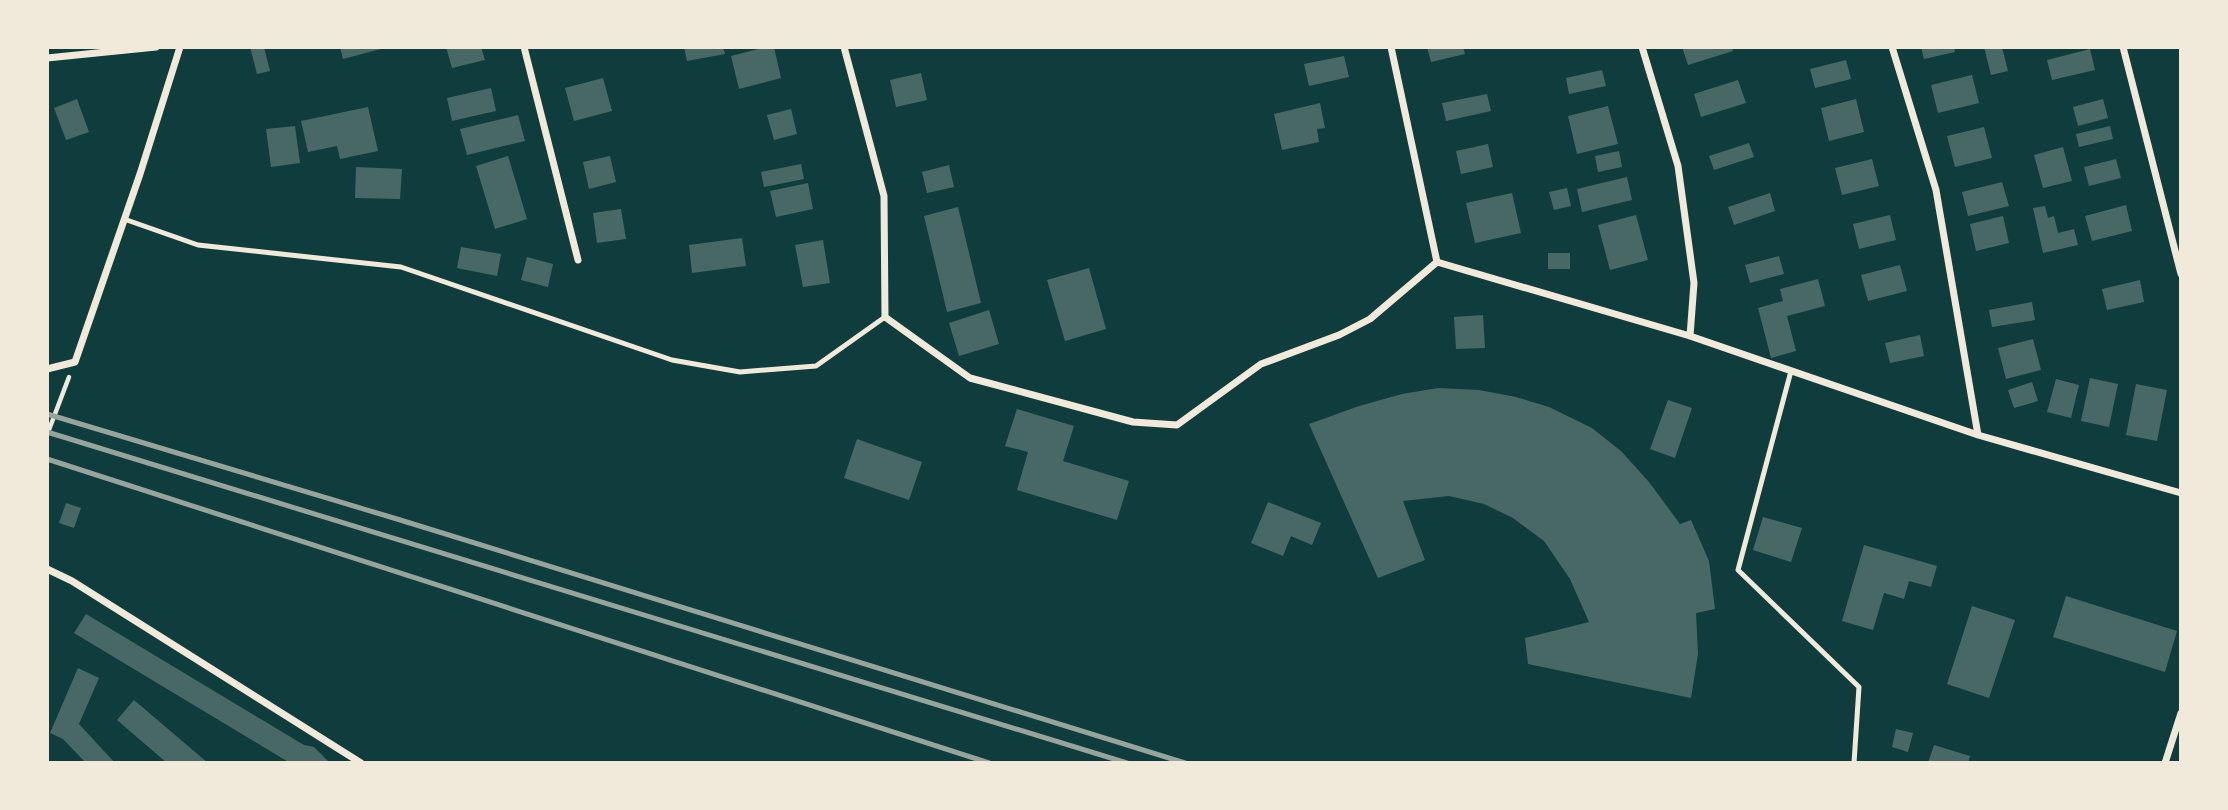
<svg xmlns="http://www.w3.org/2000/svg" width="2228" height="810" viewBox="0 0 2228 810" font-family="Georgia,serif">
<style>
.building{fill:#486865}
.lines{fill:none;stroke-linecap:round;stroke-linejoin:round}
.path{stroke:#f1e9da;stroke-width:4.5}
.service{stroke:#f1e9da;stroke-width:5}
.minor{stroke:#f1e9da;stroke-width:7}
.rail{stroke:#97a49c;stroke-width:5}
</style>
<rect width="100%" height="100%" fill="#0f3d3e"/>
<!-- building -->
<path class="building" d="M250 47H264L270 71 257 74Z
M340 47H385V48L343 59Z
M446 47H481L485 60 452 68Z
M684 47H723L725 54 687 61Z
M766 47H774L781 78 739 89 731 56Z
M1427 47H1463L1465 54 1431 62Z
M1682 47H1732L1733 51 1688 65Z
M1921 47H1954L1955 52 1924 59Z
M1984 47H2002L2008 71 1991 75Z
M2090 49 2095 70 2052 80 2047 60Z
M1344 56 1349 77 1309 86 1304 64Z
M1846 60 1851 79 1815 88 1810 69Z
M1602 70 1606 86 1569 94 1566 78Z
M921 73 927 100 896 107 890 80Z
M1972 75 1979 103 1938 113 1931 85Z
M603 78 612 111 574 121 565 88Z
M1738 80 1746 103 1701 117 1694 94Z
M491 88 496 111 452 121 447 98Z
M1487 94 1491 111 1446 121 1442 103Z
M77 99 89 132 66 140 54 108Z
M1856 99 1864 132 1829 141 1821 108Z
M2103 99 2108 118 2078 126 2073 107Z
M1320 103 1325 128 1317 129 1319 142 1282 150 1274 114Z
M1608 106 1618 144 1577 154 1568 116Z
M368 107 378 151 340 159 337 146 308 152 301 121Z
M791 109 797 134 774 140 767 115Z
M518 115 525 141 467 155 460 129Z
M295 126 300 163 271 167 266 129Z
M2110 126 2113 139 2079 147 2076 134Z
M1984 127 1992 158 1955 167 1947 136Z
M1749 143 1754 157 1714 170 1709 156Z
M1488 144 1493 167 1461 174 1456 151Z
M2063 147 2072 181 2043 188 2034 155Z
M1619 151 1622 167 1598 172 1595 156Z
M508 156 527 219 495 229 476 166Z
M610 156 616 182 589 189 583 162Z
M1872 159 1879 186 1842 195 1835 168Z
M2116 159 2121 178 2089 186 2084 167Z
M801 164 804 179 764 187 761 172Z
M949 165 954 187 927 193 922 172Z
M356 167 402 169 400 199 355 198Z
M1627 177 1632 200 1582 212 1577 189Z
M2002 182 2009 206 1968 216 1962 192Z
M808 183 813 209 776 217 770 191Z
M1567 188 1571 206 1554 210 1549 192Z
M1512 193 1521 233 1475 243 1466 203Z
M1770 193 1775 211 1734 225 1728 207Z
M2126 205 2132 231 2092 241 2085 216Z
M2045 206 2048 218 2054 216 2058 233 2074 229 2078 245 2043 253 2033 208Z
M958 207 981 303 947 312 924 216Z
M621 209 626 239 597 243 593 213Z
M1636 215 1648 260 1610 270 1598 225Z
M1890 215 1896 240 1859 249 1853 224Z
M2003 216 2009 243 1976 251 1970 224Z
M742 238 746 266 692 273 689 245Z
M823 240 830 283 803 287 795 245Z
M461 247 501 254 497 276 457 268Z
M1548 253H1570V269H1548Z
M1779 256 1784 274 1750 283 1745 265Z
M527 257 553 264 548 287 521 280Z
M1900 265 1907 291 1868 301 1861 275Z
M1089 268 1106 329 1065 341 1047 280Z
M1818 279 1825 306 1787 316 1796 351 1771 358 1758 308 1783 301 1780 289Z
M2140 280 2144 302 2107 310 2102 289Z
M2032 302 2035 320 1992 327 1989 310Z
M989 310 999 344 959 356 949 323Z
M1483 315 1485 348 1456 349 1454 317Z
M1920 335 1924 356 1890 363 1885 343Z
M2033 339 2041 370 2006 379 1998 348Z
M2090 378 2118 384 2109 427 2081 421Z
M2056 379 2079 385 2071 418 2047 412Z
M2032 382 2038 401 2014 408 2008 390Z
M2136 384 2167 390 2157 441 2126 435Z
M1438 388 1479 390 1516 397 1549 407 1592 428 1621 451 1649 482 1680 524 1691 520 1709 561 1715 609 1696 613 1698 654 1691 698 1528 664 1525 638 1589 622 1570 579 1544 541 1513 518 1484 504 1449 496 1403 501 1425 560 1378 578 1309 424 1359 406 1402 394Z
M1668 400 1692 408 1675 458 1650 449Z
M1017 409 1074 426 1063 461 1129 481 1117 520 1017 490 1028 452 1005 446Z
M857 439 922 462 909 500 844 478Z
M1268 502 1321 523 1312 545 1291 536 1283 556 1251 543Z
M66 503 81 508 74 528 59 523Z
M1763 517 1802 528 1791 562 1753 550Z
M1864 545 1937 566 1931 587 1909 581 1904 599 1884 593 1873 630 1842 621Z
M2066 596 2177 631 2165 672 2053 637Z
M1972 606 2015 620 1989 698 1947 684Z
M86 614 304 745 314 747 330 763H296L295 761 290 763 74 633Z
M78 668 99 678 79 724 115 763H86L63 739 50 733Z
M134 700 208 763H167L117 720Z
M1896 729 1913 733 1908 752 1892 747Z
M1934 745 1970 756 1968 763H1928Z"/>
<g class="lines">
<!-- path -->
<path class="path" d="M47 435 69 377"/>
<!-- service -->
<path class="service" d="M124 219 198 245 401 267 672 360 740 372 816 366 885 317
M1791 371 1738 570 1859 687 1854 763"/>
<!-- minor -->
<path class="minor" d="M524 47 578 260
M844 47 884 196 885 317 970 378 1133 422 1177 425 1261 364 1339 335 1370 319 1437 262 1690 336 1978 435 2181 493
M1391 47 1437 262
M1642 47 1678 166 1694 283 1690 336
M1892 47 1936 190 1978 435
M2123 47 2181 274
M47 58 156 47
M47 369 75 362 140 174 180 47
M47 569 72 581 361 763
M2165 763 2181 713"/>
<!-- rail -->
<path class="rail" d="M47 414 397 519 1185 763
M47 432 1127 763
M47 459 989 763"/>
</g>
<!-- border -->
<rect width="2228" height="810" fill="none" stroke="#f1e9da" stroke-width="98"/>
</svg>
